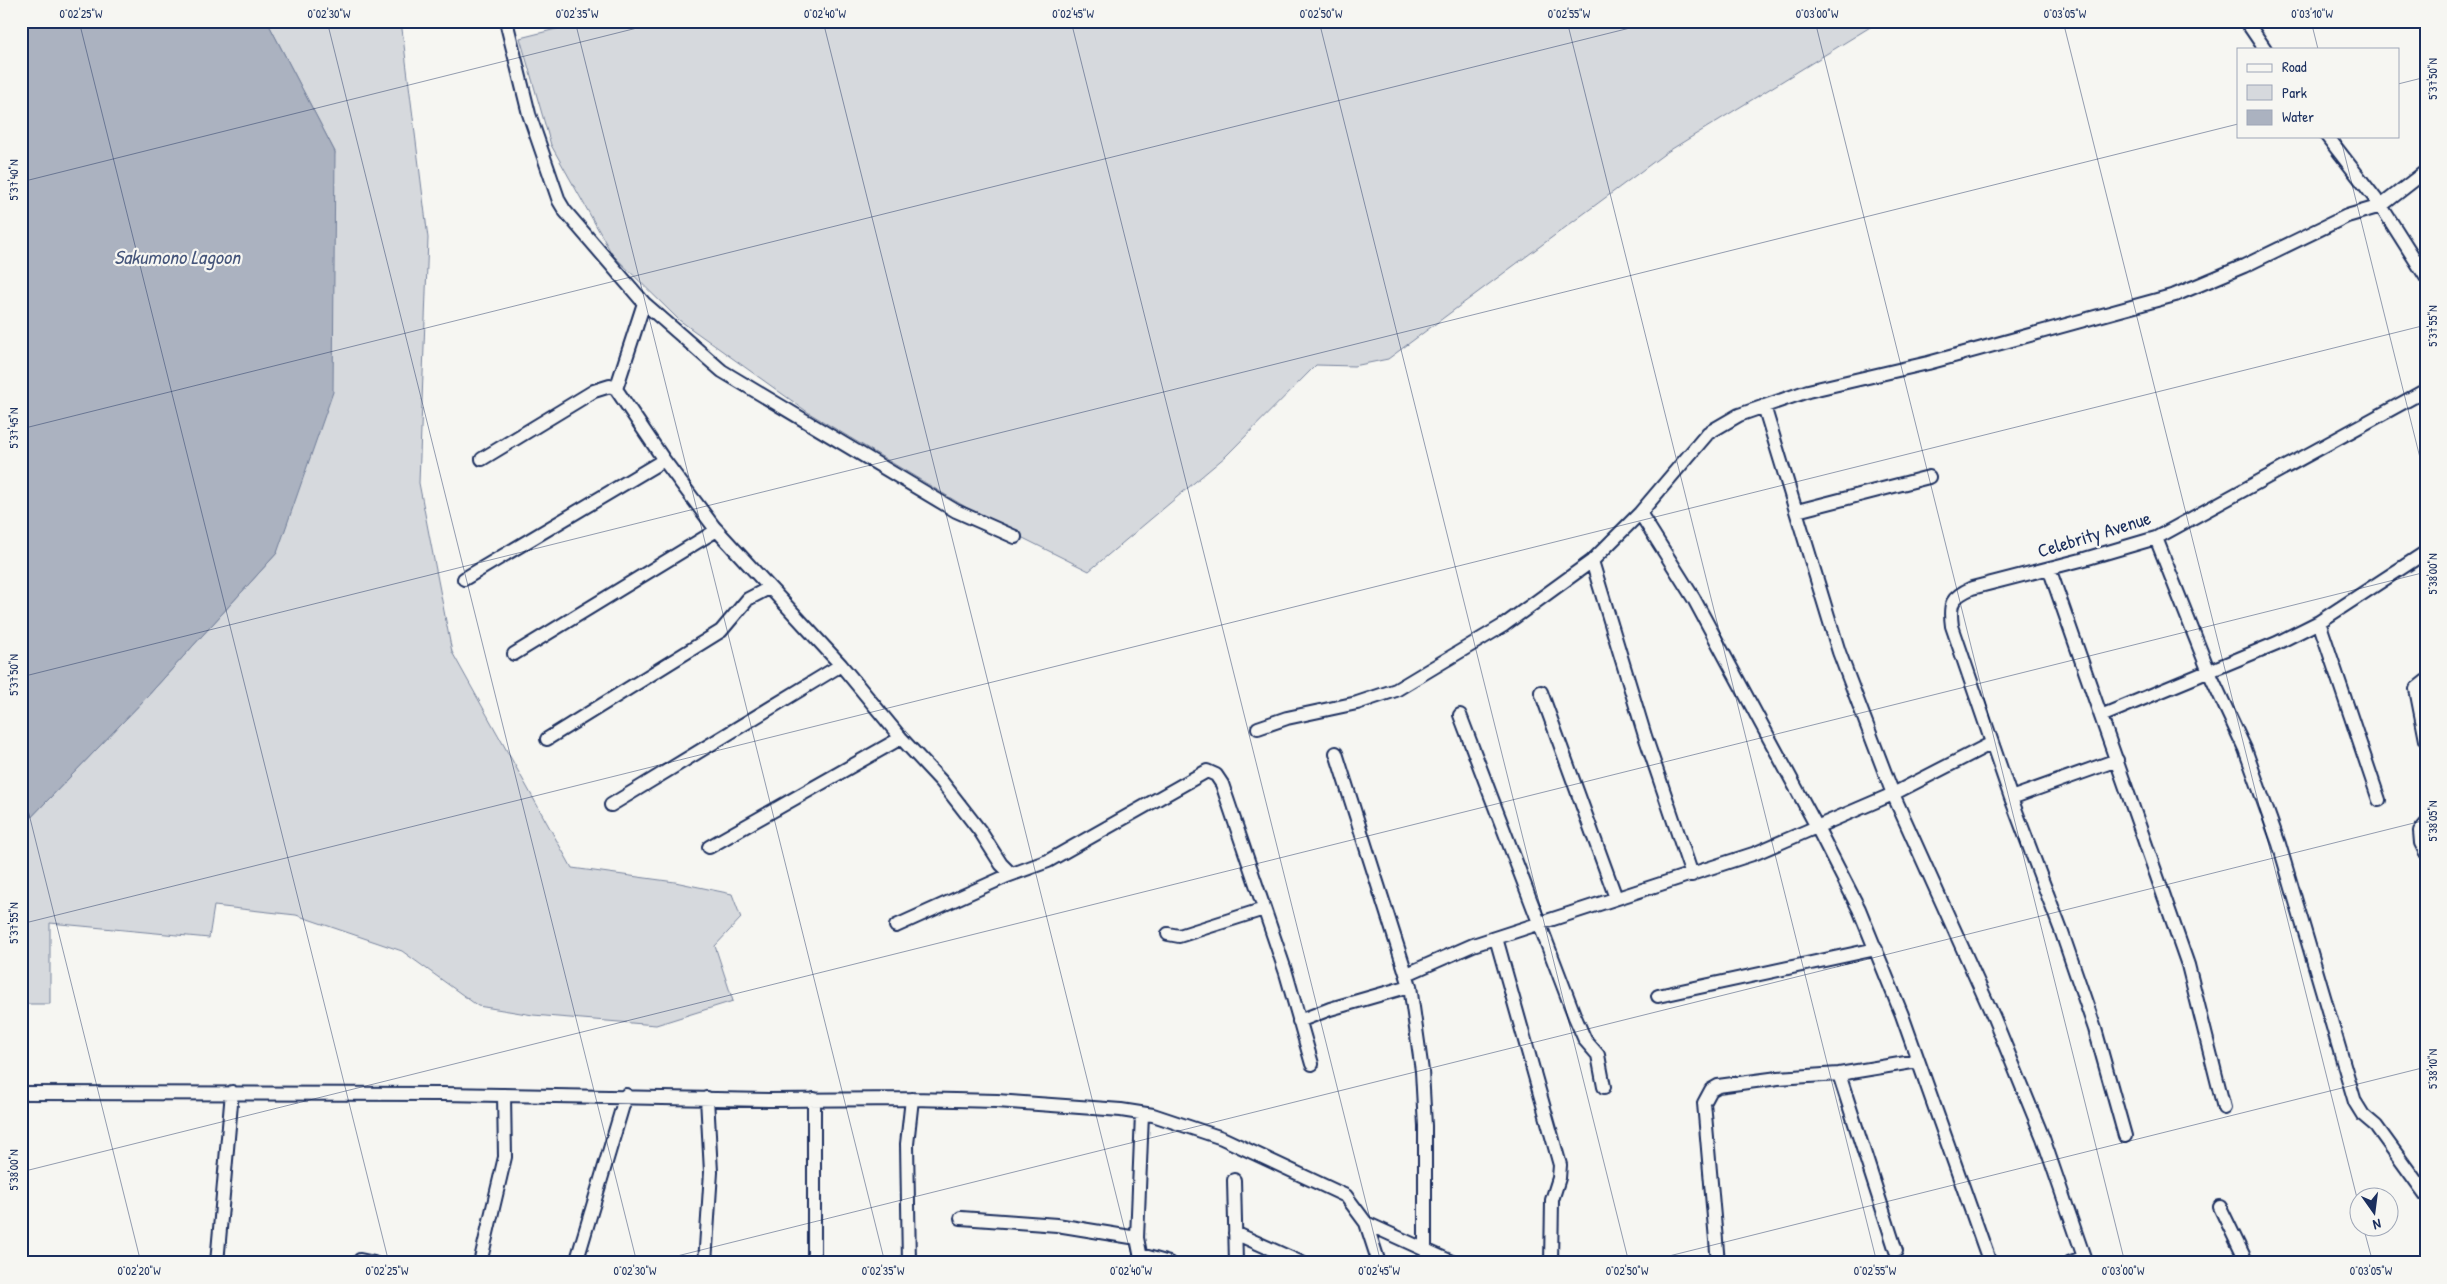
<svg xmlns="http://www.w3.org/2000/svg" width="2447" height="1284" viewBox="0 0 2447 1284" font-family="'Patrick Hand',sans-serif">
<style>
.green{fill:#d6d9dd;stroke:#78849e}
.water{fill:#abb2c0;stroke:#717e99}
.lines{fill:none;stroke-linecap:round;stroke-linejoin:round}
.minor-casing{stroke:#1b2f5e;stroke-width:16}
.minor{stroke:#f6f6f2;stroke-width:12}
.ticks{fill:none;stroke:#1b2f5e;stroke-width:1;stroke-opacity:0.45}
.labels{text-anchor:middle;stroke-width:4.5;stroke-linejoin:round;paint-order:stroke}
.street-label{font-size:19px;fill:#1b2f5e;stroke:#f6f6f2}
.water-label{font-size:20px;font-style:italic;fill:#46567b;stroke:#f6f6f2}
.neatline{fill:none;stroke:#1b2f5e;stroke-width:2}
.ticks-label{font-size:12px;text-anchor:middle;fill:#1b2f5e}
</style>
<rect width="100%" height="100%" fill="#f6f6f2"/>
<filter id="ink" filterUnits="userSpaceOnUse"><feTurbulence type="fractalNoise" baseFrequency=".02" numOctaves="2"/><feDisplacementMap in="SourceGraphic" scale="10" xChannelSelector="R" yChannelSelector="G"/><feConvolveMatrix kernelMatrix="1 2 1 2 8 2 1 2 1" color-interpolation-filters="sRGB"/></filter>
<g filter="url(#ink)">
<!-- green -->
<path class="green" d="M267 21H400L402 29 428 238 419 483 452 652 572 868 675 882 732 894 741 918 715 946 733 1001 656 1025 533 1015 478 1006 402 951 296 915 214 906 209 938 50 923V1004H21V828L145 699 277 553 335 152Z
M588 21H1880L1667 152 1388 359 1354 366 1316 365 1226 456 1089 571 989 521 809 413 679 320 612 254 551 145 520 38Z"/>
<!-- water -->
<path class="water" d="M21 21H267L335 152 333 392 277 553 145 699 21 828Z"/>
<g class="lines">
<defs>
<path id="minor" d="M506 21 529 114 559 201 565 211 644 303 722 371 956 511 1015 537
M2246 21 2265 49
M2327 136 2381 206 2426 277
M644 303 616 389 664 460 714 527 841 665 901 738 942 782 980 831 1001 864 1011 874
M1764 406 1839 652 1893 794 1994 1018 2043 1138 2086 1263
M482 459 594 391 610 386 616 389
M1797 511 1929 477
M1640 513 1694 599 1817 827 1859 909 1902 1015 1990 1263
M2156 538 2209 672 2245 749 2279 844 2355 1102 2363 1115 2376 1126 2426 1195
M1592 561 1645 736 1692 875
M2049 568 2188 965 2224 1108
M464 579 664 460
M2319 622 2379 800
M514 654 717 530
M2426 681 2416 689 2426 740
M1541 692 1616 898
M1460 715 1575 1017 1585 1040 1598 1055 1604 1087
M2101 716 2277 643 2319 622 2426 552
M1258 728 1287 718 1357 703 1396 690 1504 625 1592 561 1640 513 1708 433 1739 415 1808 391 1928 363 2175 295 2244 266 2347 216 2381 206 2426 171
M547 739 721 631 748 599 769 588
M1336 753 1410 986 1422 1071 1425 1126V1250
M2011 798 2117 760
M611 805 841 665
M2426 824 2420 831 2421 843 2426 853
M709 847 901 738
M896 926 1007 876 1048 861 1207 771 1216 775 1222 784 1286 973 1312 1064
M1168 934 1179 936 1264 909
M1496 938 1560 1165 1559 1178 1552 1200 1551 1263
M1407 974 1473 945 1756 853 1893 794 1992 743
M1658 996 1876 949
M1299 1021 1330 1009 1410 986
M1839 1074 1896 1251
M21 1093 442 1094 769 1100 912 1099 997 1101 1121 1110 1153 1115 1222 1138 1346 1196 1366 1223 1379 1263
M1142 1114 1137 1238 1142 1263
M2125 1136 2095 1029 2062 933 2011 798 1952 626C1949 604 1951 597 1972 588L2081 560 2156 538 2426 390
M1234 1180 1236 1263
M2220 1207 2247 1263
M961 1218 1057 1225 1137 1238
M1366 1223 1454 1263
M1235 1233 1302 1263
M1141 1255 1169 1263
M360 1260 374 1263
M217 1263 232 1092
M480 1263 505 1157 504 1095
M576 1263 626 1095
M705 1263 711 1172 707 1098
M814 1263V1099
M909 1263 907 1144 912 1099
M1718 1263 1704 1103 1711 1090 1718 1086 1778 1078 1839 1074 1918 1061
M2069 1263 2084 1257"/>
</defs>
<!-- minor casing -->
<use href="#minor" class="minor-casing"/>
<!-- minor -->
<use href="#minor" class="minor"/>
</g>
</g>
<!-- ticks -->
<path class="ticks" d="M79 21 389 1263M327 21 637 1263M575 21 885 1263M823 21 1133 1263M1071 21 1381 1263M1319 21 1629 1263M1567 21 1877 1263M1815 21 2125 1263M2063 21 2360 1210M2311 21 2318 49M2398 84 2426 77M2340 136 2426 482M21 182 665 21M21 429 1658 21M21 677 2238 124M21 782 141 1263M21 924 2426 325M21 1172 2426 572M2363 1226 2373 1263M649 1263 2426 820M1641 1263 2426 1067"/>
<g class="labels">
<!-- street labels -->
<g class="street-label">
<text transform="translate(2094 534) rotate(-17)" y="7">Celebrity Avenue</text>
</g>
<!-- water labels -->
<g class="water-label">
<text x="177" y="264">Sakumono Lagoon</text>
</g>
</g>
<!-- margin -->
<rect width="2447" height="1284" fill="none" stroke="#f6f6f2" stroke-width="55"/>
<!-- legend -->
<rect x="2237" y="48" width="162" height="90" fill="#f6f6f2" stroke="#9ea6b7"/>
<rect x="2247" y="64" width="25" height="8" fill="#f6f6f2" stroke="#9ea6b7"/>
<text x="2282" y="72" font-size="15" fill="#1b2f5e">Road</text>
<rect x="2247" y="85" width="25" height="15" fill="#d6d9dd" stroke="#9ea6b7"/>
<text x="2282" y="98" font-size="15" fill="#1b2f5e">Park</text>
<rect x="2247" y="110" width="25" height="15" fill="#abb2c0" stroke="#9ea6b7"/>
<text x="2282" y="122" font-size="15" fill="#1b2f5e">Water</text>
<!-- north arrow -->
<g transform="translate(2374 1212) rotate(166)"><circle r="24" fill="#f6f6f2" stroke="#9ea6b7"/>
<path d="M0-4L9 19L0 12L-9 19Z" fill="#1b2f5e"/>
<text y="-8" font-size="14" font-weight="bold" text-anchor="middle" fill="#1b2f5e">N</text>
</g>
<rect x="28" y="28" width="2392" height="1228" class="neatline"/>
<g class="ticks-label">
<text x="81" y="18">0°02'25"W</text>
<text x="329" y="18">0°02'30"W</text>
<text x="577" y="18">0°02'35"W</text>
<text x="825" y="18">0°02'40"W</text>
<text x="1073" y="18">0°02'45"W</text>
<text x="1321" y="18">0°02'50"W</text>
<text x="1569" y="18">0°02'55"W</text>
<text x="1817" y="18">0°03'00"W</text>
<text x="2065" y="18">0°03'05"W</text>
<text x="2312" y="18">0°03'10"W</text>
<text transform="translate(2433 79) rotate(-90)" y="4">5°37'50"N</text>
<text transform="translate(14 180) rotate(-90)" y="4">5°37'40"N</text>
<text transform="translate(2433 326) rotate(-90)" y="4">5°37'55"N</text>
<text transform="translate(14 428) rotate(-90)" y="4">5°37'45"N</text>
<text transform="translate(2433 574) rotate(-90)" y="4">5°38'00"N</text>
<text transform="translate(14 675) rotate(-90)" y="4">5°37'50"N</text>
<text transform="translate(2433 821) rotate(-90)" y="4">5°38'05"N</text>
<text transform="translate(14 923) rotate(-90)" y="4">5°37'55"N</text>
<text transform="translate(2433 1069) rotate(-90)" y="4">5°38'10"N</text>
<text transform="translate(14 1170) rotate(-90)" y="4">5°38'00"N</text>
<text x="139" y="1275">0°02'20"W</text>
<text x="387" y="1275">0°02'25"W</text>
<text x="635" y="1275">0°02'30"W</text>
<text x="883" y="1275">0°02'35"W</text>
<text x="1131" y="1275">0°02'40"W</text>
<text x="1379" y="1275">0°02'45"W</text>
<text x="1627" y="1275">0°02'50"W</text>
<text x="1875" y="1275">0°02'55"W</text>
<text x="2123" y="1275">0°03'00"W</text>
<text x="2371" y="1275">0°03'05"W</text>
</g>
</svg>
